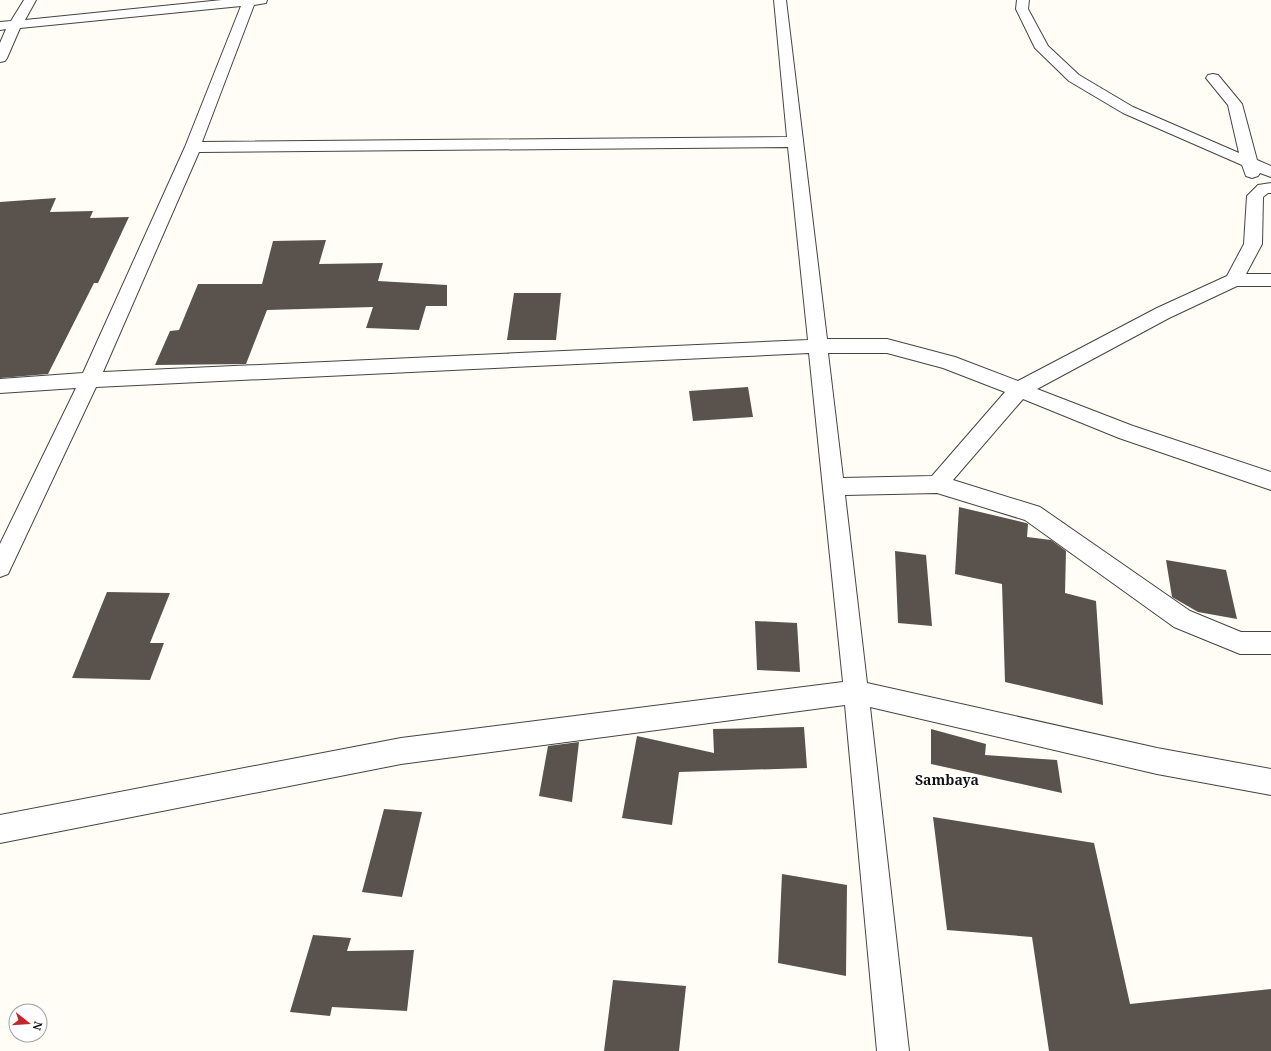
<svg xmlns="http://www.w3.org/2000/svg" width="1271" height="1051" viewBox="0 0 1271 1051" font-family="'Noto Serif',serif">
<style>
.building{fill:#5a524d}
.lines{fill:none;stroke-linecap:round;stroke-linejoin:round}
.minor-casing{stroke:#444;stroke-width:2}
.minor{fill:#fff;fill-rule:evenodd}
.labels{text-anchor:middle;stroke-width:4;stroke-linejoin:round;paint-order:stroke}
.near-neighbourhood-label{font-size:14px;font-weight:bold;fill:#111;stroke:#fff}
</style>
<rect width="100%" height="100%" fill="#fffdf5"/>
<!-- building -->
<path class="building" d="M56 198 50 212 93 211 90 218 129 217 98 283H94L48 374 0 378V202Z
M326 240 319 264 383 263 378 281 447 285V306H426L419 330 366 328 373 307 267 310 246 364 155 365 170 331 179 330 198 284H262L273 241Z
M514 293H561L556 340H507Z
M748 387 753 417 693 421 689 391Z
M959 507 1026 523 1028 524 1027 537 1051 540 1066 551 1065 593 1096 601 1103 705 1005 682 1002 584 955 574Z
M895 551 926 555 932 626 898 623Z
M1166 560 1226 570 1237 619 1198 612 1172 597Z
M107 592 170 593 150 643H164L150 680 72 678Z
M755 621 797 623 800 672 757 670Z
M804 727 807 768 679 772 672 825 622 818 637 736 714 753 713 729Z
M931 729 986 744 985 755 1057 760 1062 793 931 764Z
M579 742 572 802 539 796 548 746Z
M384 809 422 812 402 897 362 892Z
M933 817 1094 843 1130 1004 1271 989V1051H1049L1032 937 947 930Z
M782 874 847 885 846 976 778 963Z
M313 935 351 938 347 951 414 950 407 1011 332 1007 330 1016 290 1012Z
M613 980 686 986 679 1051H604Z"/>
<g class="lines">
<defs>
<path id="minor" d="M24 0H36L25 20 222 0H267L266 3 254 5 202 142 787 137 774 0H786L827 339H887L955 357 1018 381 1157 308 1227 276 1244 244 1247 196 1258 185 1271 183V193H1268L1263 197 1262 244 1246 274H1271V286H1237L1169 318 1037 389 1133 426 1271 472V490L1119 438 1023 399 953 480 1040 507 1190 611 1241 632H1271V654H1240L1174 627 1025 520 937 493 845 495 867 683 1157 748 1271 769V795L1157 774 870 707 909 1051H877L845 705 401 764 0 843V815L401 738 843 682 809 353 96 387 8 574 0 577V544L76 388 0 393V379L83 373 185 147 241 6 20 28 7 58 5 61 0 62V43L6 29 0 30V22L11 21ZM788 147 808 340 103 372 199 152ZM828 353H887L943 368 1005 392 932 476 843 478Z
M1017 0H1029L1028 9 1048 46 1079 75 1133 107 1239 153 1228 105 1206 78 1208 75 1213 74 1218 75 1242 104 1257 160 1271 166V177L1260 173 1258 176 1252 178 1246 176 1242 165 1123 113 1069 81 1035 48 1016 9Z"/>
</defs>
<!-- minor casing -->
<use href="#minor" class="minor-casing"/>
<!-- minor -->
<use href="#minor" class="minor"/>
</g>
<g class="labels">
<!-- near-neighbourhood labels -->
<g class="near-neighbourhood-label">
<text x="947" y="785">Sambaya</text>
</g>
</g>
<!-- north arrow -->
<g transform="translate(28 1023) rotate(107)"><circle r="19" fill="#ffffff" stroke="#a0a0a0"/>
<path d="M0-3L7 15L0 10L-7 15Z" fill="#c4262e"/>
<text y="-6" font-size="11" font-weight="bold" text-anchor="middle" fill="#111111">N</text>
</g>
</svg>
